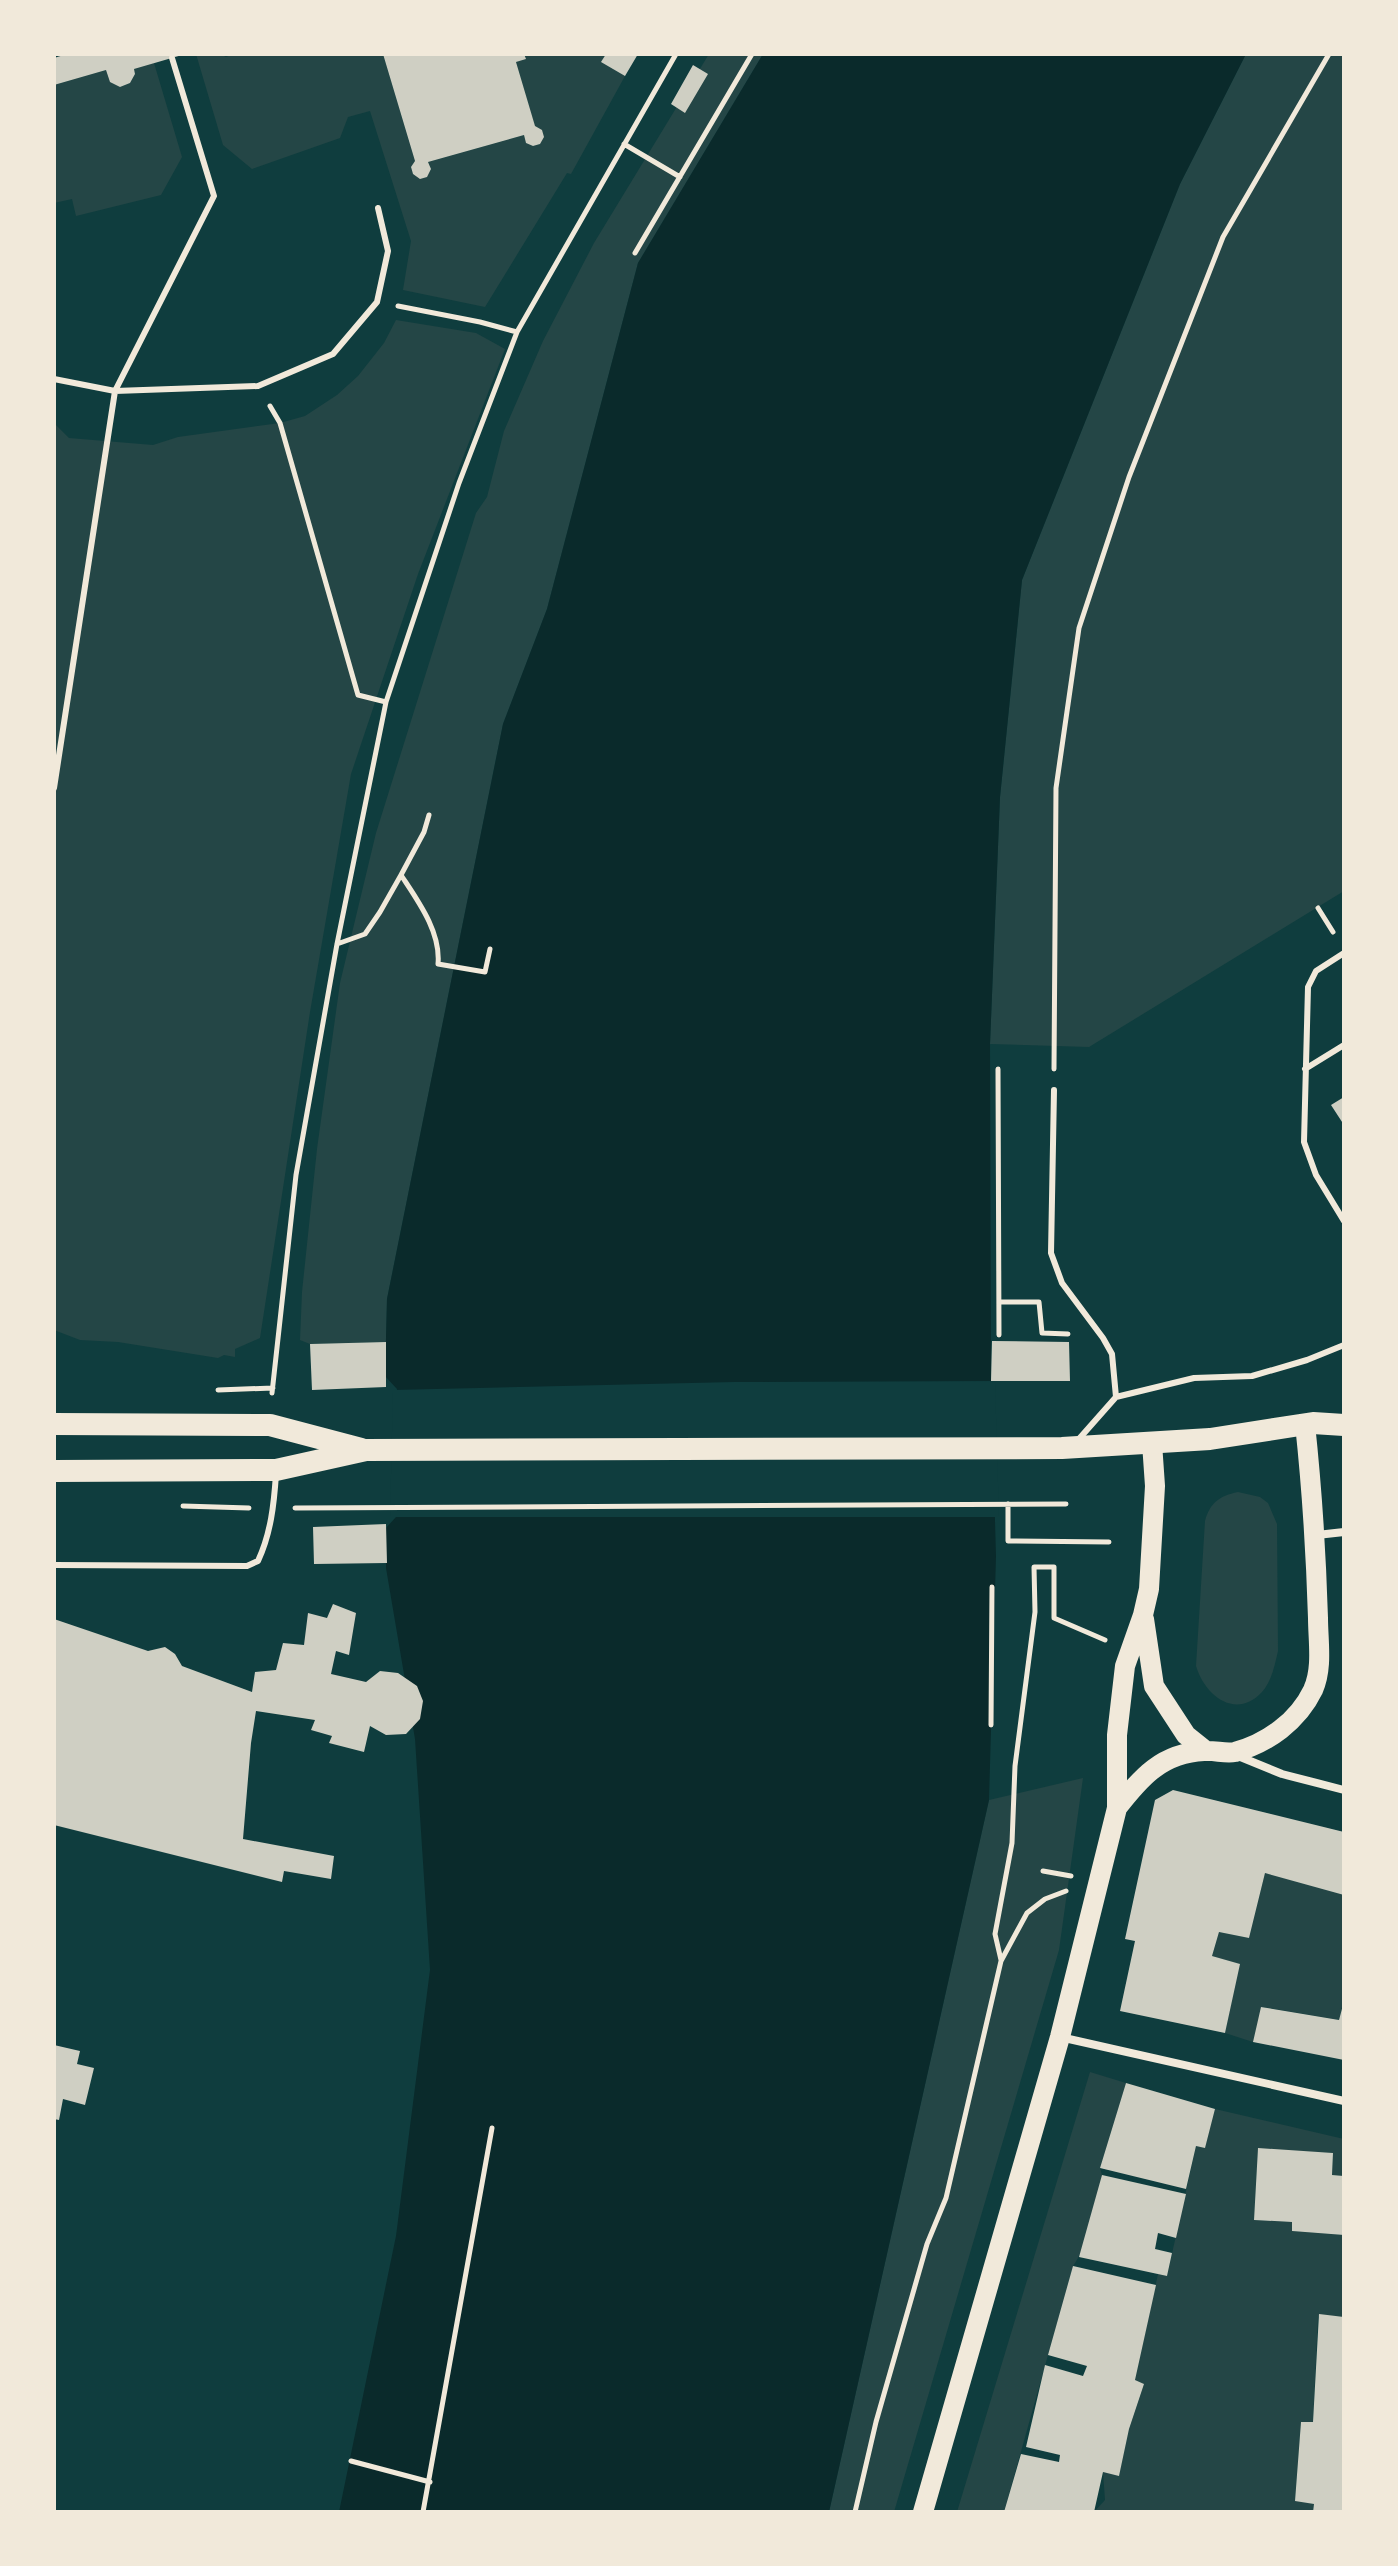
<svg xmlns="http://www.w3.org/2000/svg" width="1398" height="2566" viewBox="0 0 1398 2566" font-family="'PT Sans Narrow',sans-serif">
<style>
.green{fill:#244646}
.water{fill:#0a2a2b}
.pier{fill:#0f3d3e}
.building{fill:#cfcfc3}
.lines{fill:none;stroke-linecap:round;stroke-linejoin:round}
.path{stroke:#f1e9da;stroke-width:5}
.service{stroke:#f1e9da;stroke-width:6}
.minor{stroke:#f1e9da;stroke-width:8}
.primary{stroke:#f1e9da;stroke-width:20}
.trunk{stroke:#f1e9da;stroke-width:22}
</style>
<rect width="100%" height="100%" fill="#0f3d3e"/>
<!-- green -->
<path class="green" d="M196 54H220L226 57 234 54H383L415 161 411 168 413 174 420 178 427 176 431 170 428 162 524 135 526 143 533 146 540 144 516 62 525 59 524 54H605L602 62 625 76 571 174 567 173 485 307 403 290 411 241 370 111 348 117 340 138 252 169 223 145Z
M709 54H763L638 263 547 609 503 724 387 1299 386 1342 310 1344 300 1340 302 1292 317 1149 340 983 376 833 476 513 487 497 504 431 543 341 594 243Z
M1246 54H1344V891L1089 1047 990 1044 1000 797 1022 580 1180 184Z
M154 63 182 157 161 195 76 216 72 199 54 203V85L106 70 110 81 120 87 130 83 135 74 134 69Z
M396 320 476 333 505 349 418 574 351 774 310 1012 260 1338 235 1349V1357L224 1355 218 1358 118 1342 80 1340 54 1330V423L69 438 153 445 178 437 280 423 305 416 337 395 358 376 384 343Z
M1238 1492 1260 1497 1268 1503 1277 1524 1278 1651C1275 1664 1272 1681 1262 1692 1236 1720 1205 1696 1196 1666L1205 1521C1210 1503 1219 1496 1238 1492Z
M1083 1778 1059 1950 894 2512H829L989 1800Z
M1265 1873 1344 1894V1999L1339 2020 1262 2007 1253 2042 1225 2033 1239 1964 1212 1956 1219 1932 1249 1938Z
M1090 2072 1126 2083 1100 2168 1102 2175C1095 2202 1089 2244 1073 2266L1004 2512H957Z
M1215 2109 1344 2139V2176L1332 2175 1333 2153 1258 2149 1254 2220 1292 2222V2231L1344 2235V2317L1320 2315 1318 2317 1313 2422 1301 2423 1295 2500 1314 2504 1313 2512H1094L1105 2500 1103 2472 1119 2475 1129 2429 1144 2384 1135 2380 1158 2274 1167 2276 1196 2146 1205 2147Z"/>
<!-- water -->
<path class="water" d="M763 54H1246L1180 184 1022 580 1000 797 990 1044 991 1381 996 1556 989 1800 829 2512H339L396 2236 430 1970 415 1739 386 1568V1528L396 1517 397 1389 385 1376 387 1299 503 724 547 609 638 263Z"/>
<!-- pier -->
<path class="pier" d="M995 1381 999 1517H390L393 1390 734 1382Z"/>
<!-- building -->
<path class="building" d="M67 54H182V55L134 69 135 74 130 83 120 87 110 82 106 70 54 85V58Z
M383 54H524L526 59 516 62 535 126 542 130 544 137 540 144 533 146 526 143 524 135 428 162 431 169 427 177 420 179 413 174 411 167 415 161Z
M606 54H638L625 76 601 62Z
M693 65 708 74 685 113 671 104Z
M1344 1097V1125L1331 1105Z
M992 1341 1069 1342 1070 1381H991Z
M386 1342V1387L312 1390 310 1344Z
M386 1524 387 1563 314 1564 313 1527Z
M333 1604 356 1613 349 1655 336 1651 331 1674 366 1682 380 1671 398 1673 417 1686 423 1701 420 1719 406 1734 386 1735 370 1726 364 1752 329 1743 332 1736 311 1730 315 1720 256 1711 251 1743 243 1839 334 1856 331 1879 284 1871 282 1882 54 1825V1619L148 1651 165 1647 175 1654 182 1666 252 1692 255 1672 276 1670 283 1643 304 1645 308 1613 327 1618Z
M1173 1790 1344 1832V1895L1265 1873 1249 1938 1219 1932 1212 1956 1240 1964 1225 2033 1120 2011 1135 1941 1125 1939 1155 1800Z
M1343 2005 1344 2060 1253 2042 1261 2007 1339 2020Z
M54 2045 80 2051 77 2064 94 2068 85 2105 63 2099 59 2120 54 2119Z
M1126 2083 1215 2109 1205 2148 1196 2146 1186 2189 1100 2168Z
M1258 2148 1333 2153 1332 2175 1344 2176V2235L1292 2231V2222L1254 2220Z
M1102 2175 1186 2194 1176 2238 1158 2233 1155 2249 1172 2253 1167 2276 1079 2257Z
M1073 2266 1156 2285 1135 2380 1144 2384 1129 2429 1119 2476 1103 2472 1094 2512H1004L1021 2454 1059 2462 1060 2455 1026 2447 1045 2365 1083 2376 1087 2366 1048 2355Z
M1319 2314 1344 2317V2512H1313L1314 2504 1295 2501 1301 2422H1313Z"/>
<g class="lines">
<!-- path -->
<path class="path" d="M624 144 680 177
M635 253 752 54
M398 306 480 322 517 332
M270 406 280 423 358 695 386 702
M401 875 424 832 429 815
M1318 908 1333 932
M337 944 365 934 380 912 401 875C418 901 441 932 438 964L485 972 490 949
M998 1069 999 1335
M1054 1069 1056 788 1079 628 1129 477 1223 237 1329 54
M999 1302H1039L1042 1333 1068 1334
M218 1390 273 1388
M272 1393 296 1175 337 944 386 702 459 483 517 332 676 54
M1008 1504V1541L1109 1542
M183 1506 249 1508
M295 1508 1066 1504
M991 1725 992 1587
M1043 1871 1071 1876
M1001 1960 995 1934 1012 1843 1015 1766 1035 1612 1034 1567H1054V1618L1105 1640
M351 2461 430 2482
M423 2512 492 2128
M855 2512 876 2422 927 2244 946 2198 1001 1961 1027 1913 1045 1899 1066 1891"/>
<!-- service -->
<path class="service" d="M172 58 214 196 115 391 258 386 333 354 377 302 388 251 378 208
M54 379 115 391 54 788
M1344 953 1316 971 1308 987 1304 1142 1316 1175 1344 1221
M1305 1069 1344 1045
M1054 1090 1051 1253 1062 1283 1103 1338 1112 1354 1116 1397
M1078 1440 1116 1397 1194 1378 1252 1376 1307 1360 1344 1345
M54 1565 247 1566 258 1561C271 1533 274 1504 276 1474"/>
<!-- minor -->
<path class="minor" d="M1317 1535 1344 1532
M1238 1756 1282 1774 1344 1790
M1060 2037 1344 2101"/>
<!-- primary -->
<path class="primary" d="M1144 1619 1154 1686 1186 1735 1206 1751
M1117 1808C1141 1777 1162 1753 1204 1751 1215 1750 1225 1754 1235 1752 1268 1743 1298 1721 1313 1690 1323 1668 1318 1641 1318 1618 1316 1553 1312 1489 1305 1424
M923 2512 1060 2037 1117 1808V1735L1125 1666 1143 1615 1149 1589 1155 1486 1152 1443"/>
<!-- trunk -->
<path class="trunk" d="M54 1424 270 1425 361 1449
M54 1471 276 1470 366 1450 1062 1448 1210 1439 1313 1423 1344 1425"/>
</g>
<!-- border -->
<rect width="1398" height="2566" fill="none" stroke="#f1e9da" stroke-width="112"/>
</svg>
